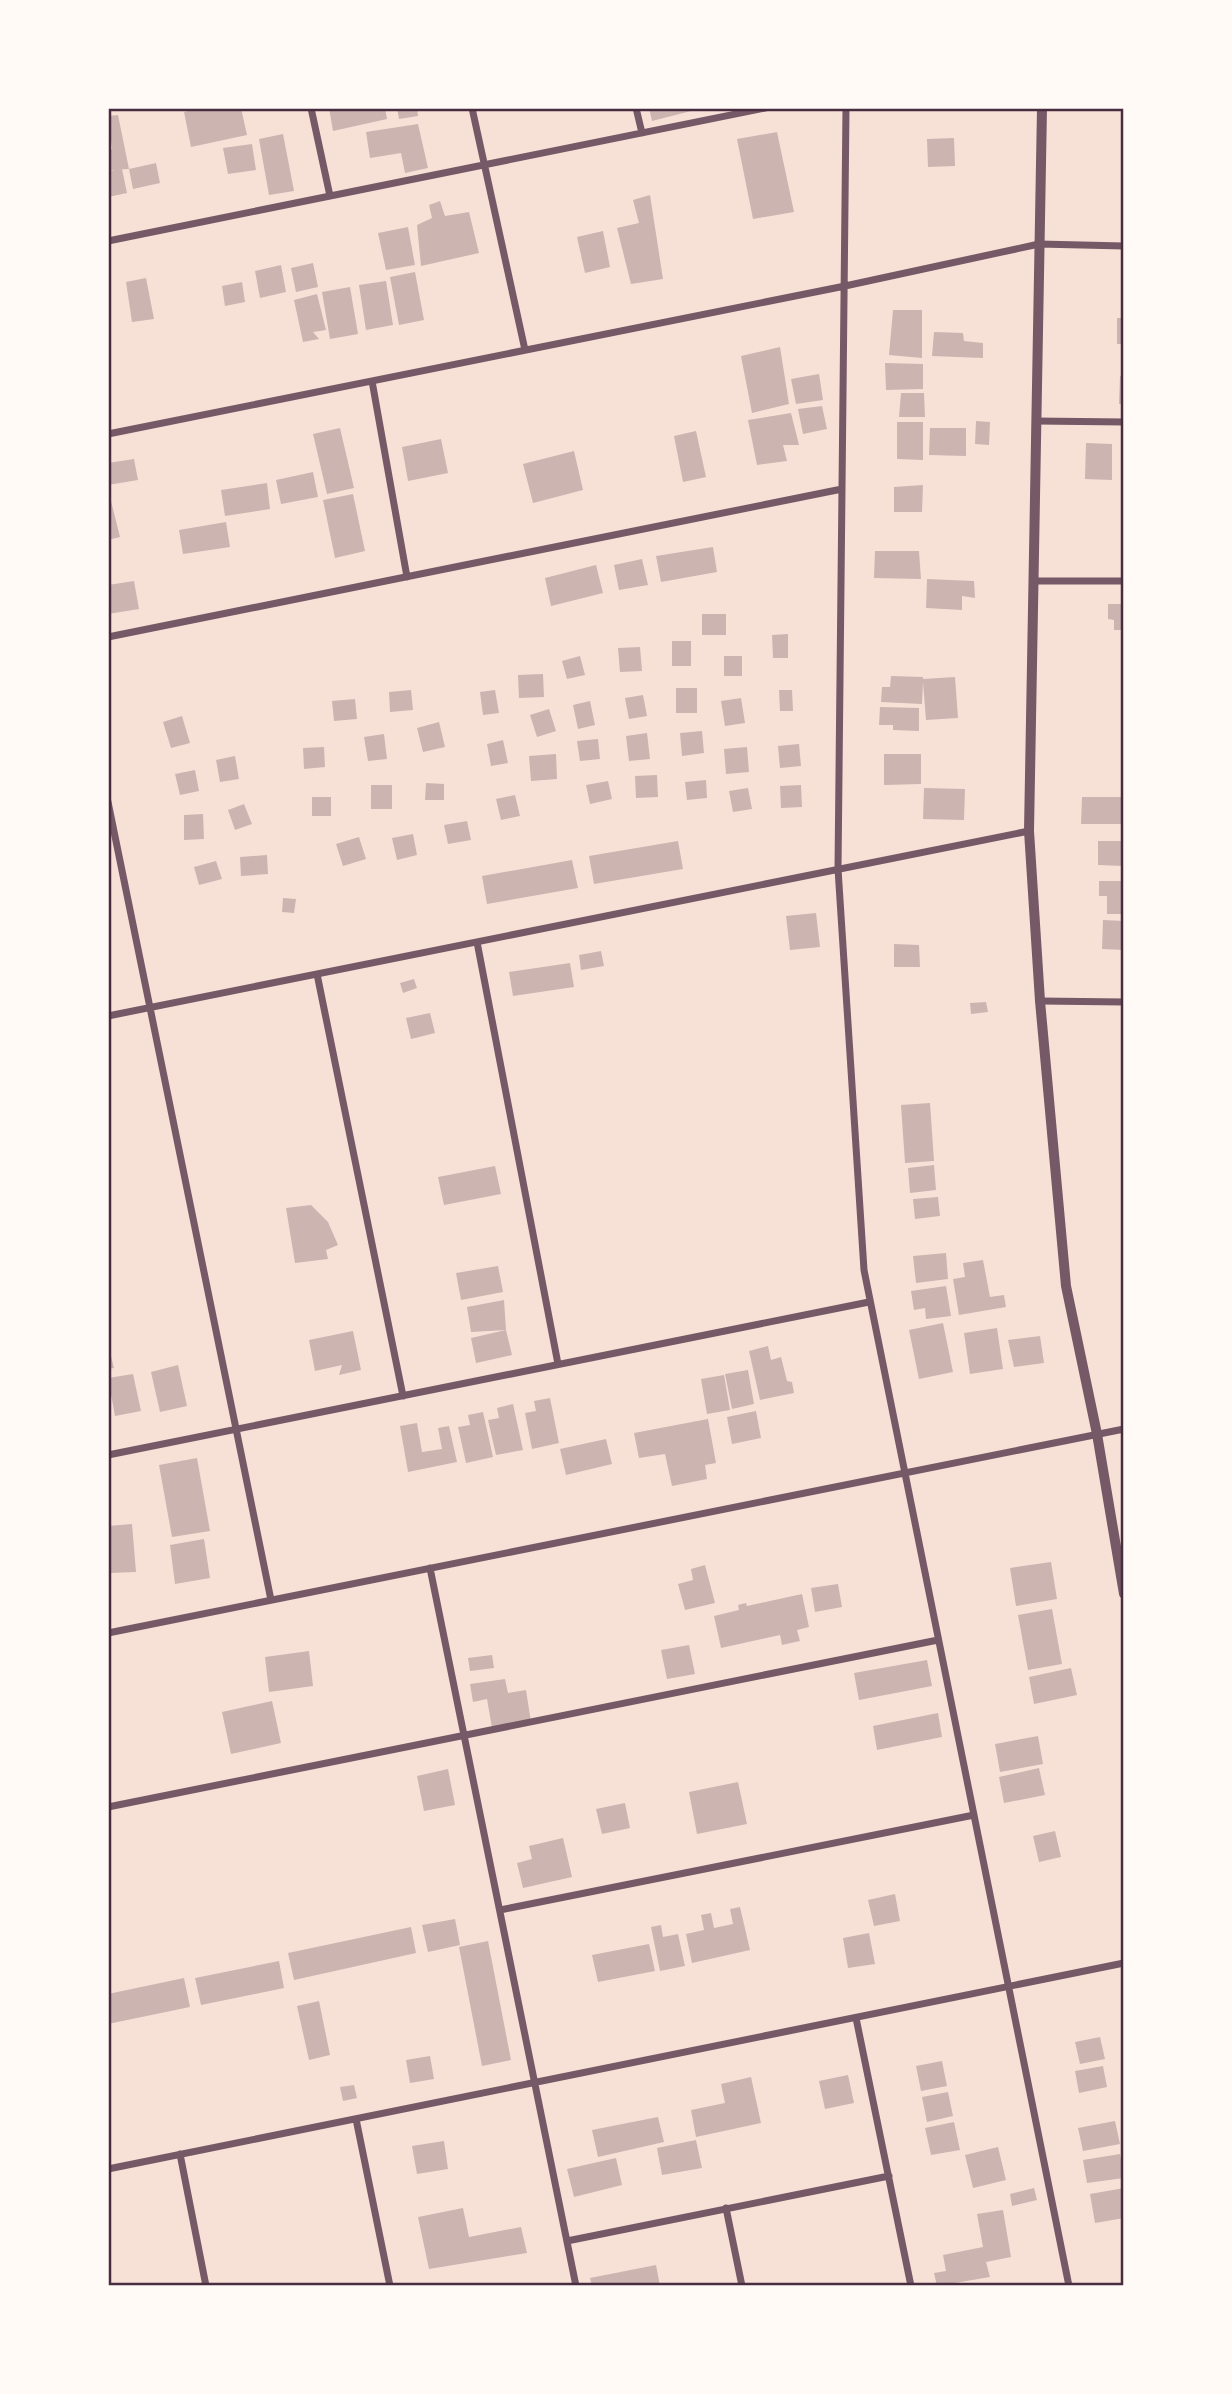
<svg xmlns="http://www.w3.org/2000/svg" width="1232" height="2394" viewBox="0 0 1232 2394" font-family="'Nunito Sans',sans-serif">
<style>
.building{fill:#ccb4b1}
.lines{fill:none;stroke-linecap:round;stroke-linejoin:round}
.minor{stroke:#755966;stroke-width:7}
.tertiary{stroke:#755966;stroke-width:10}
.neatline{fill:none;stroke:#4a2c40;stroke-width:2.5}
</style>
<rect width="100%" height="100%" fill="#f7e1d7"/>
<!-- building -->
<path class="building" d="M200 108H241L247 135 191 147 184 112Z
M329 108H385L387 119 333 131Z
M397 108H417L418 116 399 119Z
M649 108H699V109L652 121Z
M118 115 129 169 108 170V151L112 149 108 116Z
M418 124 428 168 405 173 401 153 370 158 366 132Z
M777 132 794 212 753 219 737 139Z
M283 134 294 191 269 195 259 139Z
M954 138 955 166 928 167 927 139Z
M252 144 256 170 228 174 223 148Z
M156 163 160 183 133 189 129 169Z
M122 169 127 193 108 197V171Z
M650 195 663 279 631 284 617 228 639 223 633 200Z
M440 201 445 216 469 212 479 253 421 266 417 225 432 218 429 205Z
M408 227 415 265 386 270 378 233Z
M603 231 610 267 585 273 577 237Z
M313 263 318 287 296 292 291 268Z
M281 265 286 292 260 298 255 271Z
M415 272 424 320 399 325 390 277Z
M146 278 154 319 132 322 126 282Z
M386 281 393 325 366 330 359 285Z
M242 282 245 302 225 306 222 286Z
M350 287 358 334 330 339 322 292Z
M317 294 326 330 313 332 319 339 303 342 294 300Z
M893 310H922V358L889 355Z
M1117 318H1124V344H1117Z
M934 332 963 333 964 341 983 343V358L932 356Z
M780 347 789 404 752 413 741 356Z
M885 363 923 364V389L886 390Z
M819 374 823 400 796 404 791 379Z
M1120 376H1124V404H1119Z
M901 393H924L925 417H899Z
M822 406 827 429 803 434 798 409Z
M791 413 799 445H783L787 461 757 465 748 420Z
M976 421 990 422 989 445 975 444Z
M897 422H923V460L897 459Z
M340 428 354 488 327 494 313 434Z
M930 428H966V456L929 455Z
M696 431 706 477 683 482 674 436Z
M441 439 448 473 408 481 402 447Z
M1086 443 1112 444V480L1085 479Z
M574 451 583 490 533 503 523 464Z
M134 459 138 480 108 485V463Z
M313 472 318 497 281 504 276 480Z
M267 483 270 509 225 516 221 490Z
M923 485 922 512H894V487Z
M353 494 365 551 335 558 323 500Z
M111 501 120 537 108 540V502Z
M226 522 230 547 183 554 179 530Z
M713 547 717 572 661 582 656 556Z
M875 551H919L921 579 874 578Z
M642 559 648 585 619 590 614 565Z
M596 565 603 593 551 606 545 578Z
M927 579 974 581 975 598 962 596V610L926 608Z
M134 581 139 609 108 614V585Z
M1108 604H1124V630H1114V620L1108 619Z
M702 614H726V635H702Z
M788 634V658H773L772 635Z
M672 641H691V666H672Z
M640 647 642 671 620 672 618 648Z
M580 656 585 675 567 679 562 661Z
M724 656H742V676H724Z
M543 674 544 697 519 698 518 675Z
M891 676 923 677V679L955 677 958 718 926 720 923 682 922 704 881 702 882 687H890Z
M676 688H697V713H676Z
M411 690 413 710 390 712 389 692Z
M495 690 499 713 483 715 480 692Z
M779 690H792L793 711H780Z
M643 695 647 716 629 719 625 698Z
M741 698 745 723 725 726 721 701Z
M355 699 357 719 334 721 332 701Z
M590 701 595 725 578 729 573 705Z
M880 707 919 708V731L893 730V725H879Z
M549 709 556 731 537 737 530 715Z
M182 716 190 743 171 748 163 722Z
M439 722 445 747 423 752 417 728Z
M702 731 704 753 682 756 680 733Z
M647 733 650 759 629 761 626 736Z
M384 734 387 759 368 761 364 737Z
M598 739 600 759 580 761 577 741Z
M503 740 508 763 491 766 487 744Z
M799 744 801 766 780 768 778 746Z
M324 747 325 767 304 769 303 748Z
M747 747 749 772 726 774 724 749Z
M556 754 557 779 531 781 529 756Z
M884 754H921V784L884 785Z
M235 756 239 779 220 782 216 760Z
M195 770 199 791 180 795 175 774Z
M657 775 658 797 636 798 635 776Z
M706 780 707 798 687 800 685 782Z
M608 781 612 799 590 804 586 785Z
M426 783 444 784V800H425Z
M371 785H392V809H371Z
M801 785 802 807 781 808 780 786Z
M748 788 752 809 733 812 729 791Z
M924 788 965 789 964 820 923 819Z
M515 795 520 816 501 820 496 799Z
M312 797H331V816H312Z
M1082 797H1124V824H1081Z
M244 804 252 824 235 830 228 810Z
M203 814 204 839 184 840V815Z
M467 821 471 840 448 844 444 825Z
M413 834 417 855 397 860 392 838Z
M359 837 366 859 343 866 336 844Z
M678 841 683 869 594 884 589 856Z
M1098 841H1124V866L1098 865Z
M267 855 268 874 241 876 240 857Z
M572 860 578 888 487 904 482 876Z
M216 861 222 879 199 885 194 867Z
M1099 881H1124V914H1107V896H1099Z
M283 898 296 899 294 913 282 912Z
M816 913 820 947 790 950 786 916Z
M1103 920 1124 921V950L1102 949Z
M894 944 919 945 920 967H894Z
M601 951 604 966 581 970 579 955Z
M570 963 574 987 513 996 509 972Z
M414 979 417 988 403 993 400 983Z
M986 1002 988 1012 971 1014 970 1003Z
M430 1013 435 1033 411 1039 406 1018Z
M930 1103 934 1161 905 1163 901 1105Z
M934 1165 936 1190 910 1193 908 1168Z
M495 1166 501 1194 444 1205 438 1177Z
M938 1197 940 1216 915 1219 913 1199Z
M311 1205 328 1222 338 1245 326 1250 328 1259 295 1263 286 1208Z
M946 1253 948 1279 916 1283 913 1256Z
M983 1260 990 1297 1004 1295 1006 1307 959 1315 953 1279 965 1277 963 1263Z
M498 1266 503 1292 461 1300 456 1273Z
M946 1286 951 1316 926 1319 925 1308 914 1310 911 1291Z
M504 1300 506 1330 471 1332 467 1307Z
M943 1323 953 1372 919 1379 909 1330Z
M997 1328 1003 1369 970 1374 964 1333Z
M506 1330 512 1355 476 1363 471 1338Z
M353 1331 361 1370 339 1375 342 1365 315 1371 309 1340Z
M1040 1336 1044 1363 1014 1367 1008 1340Z
M108 1344 114 1368 108 1369Z
M768 1346 771 1360 781 1357 787 1381 792 1382 794 1393 760 1400 749 1351Z
M178 1365 187 1406 160 1412 151 1372Z
M748 1370 754 1404 732 1409 725 1374Z
M133 1374 141 1411 115 1416 108 1378Z
M724 1375 730 1410 707 1414 701 1379Z
M550 1398 559 1443 532 1449 525 1413 536 1411 534 1401Z
M513 1404 523 1450 496 1455 488 1420 499 1418 497 1408Z
M756 1411 761 1438 732 1444 727 1417Z
M483 1412 493 1457 466 1463 458 1427 470 1425 468 1415Z
M708 1419 716 1463 705 1465 707 1479 672 1486 665 1454 639 1458 634 1433Z
M417 1423 422 1452 442 1449 438 1428 449 1426 457 1462 408 1472 400 1426Z
M606 1439 612 1464 566 1475 560 1449Z
M197 1458 210 1531 172 1537 159 1465Z
M132 1524 136 1572 110 1573 108 1526Z
M204 1539 210 1578 175 1584 170 1545Z
M1051 1562 1057 1599 1016 1606 1010 1568Z
M705 1565 715 1603 685 1610 678 1584 693 1580 691 1569Z
M838 1584 842 1607 815 1612 811 1588Z
M802 1594 809 1627 797 1630 800 1641 782 1645 780 1635 721 1648 714 1616 739 1610 738 1605 746 1603 747 1606Z
M1052 1609 1062 1664 1028 1670 1018 1615Z
M689 1645 695 1674 667 1679 661 1650Z
M309 1651 313 1686 269 1692 265 1657Z
M492 1655 494 1668 470 1671 468 1658Z
M927 1660 932 1686 859 1700 854 1673Z
M1071 1668 1077 1695 1034 1704 1029 1677Z
M505 1679 508 1693 526 1690 531 1722 492 1728 487 1699 473 1702 470 1684Z
M272 1701 281 1743 231 1754 222 1712Z
M938 1713 942 1737 877 1750 873 1726Z
M1038 1736 1043 1764 1000 1772 995 1744Z
M1039 1768 1045 1795 1004 1803 999 1777Z
M448 1769 455 1805 424 1811 417 1776Z
M738 1782 747 1824 697 1834 689 1792Z
M625 1803 630 1828 602 1834 596 1809Z
M1055 1831 1061 1857 1039 1862 1033 1836Z
M563 1838 572 1877 523 1888 517 1863 532 1859 529 1846Z
M895 1894 900 1921 874 1926 868 1900Z
M740 1907 750 1950 692 1963 686 1934 704 1930 701 1915 711 1913 714 1928 733 1924 730 1909Z
M455 1919 460 1945 428 1952 422 1925Z
M661 1925 663 1937 678 1934 685 1966 660 1971 651 1927Z
M411 1927 416 1953 294 1980 288 1953Z
M869 1933 875 1964 848 1968 843 1938Z
M488 1941 511 2060 482 2066 459 1947Z
M649 1944 655 1971 598 1982 592 1955Z
M279 1961 284 1988 201 2005 195 1978Z
M184 1978 190 2007 108 2024V1994Z
M319 2001 330 2055 309 2060 297 2006Z
M1100 2037 1105 2059 1080 2064 1075 2042Z
M430 2056 434 2079 410 2083 406 2060Z
M942 2061 947 2086 921 2091 916 2066Z
M1103 2066 1107 2087 1079 2093 1075 2071Z
M848 2075 854 2103 825 2109 819 2081Z
M751 2077 761 2123 696 2137 691 2110 725 2103 721 2084Z
M354 2085 357 2098 343 2101 340 2087Z
M948 2092 953 2116 927 2122 922 2097Z
M658 2117 664 2142 598 2157 592 2130Z
M1115 2121 1120 2144 1083 2151 1078 2128Z
M954 2122 960 2150 931 2155 925 2128Z
M696 2140 702 2168 662 2175 657 2148Z
M444 2141 448 2169 417 2174 412 2146Z
M998 2147 1006 2180 973 2188 965 2155Z
M1120 2154 1124 2178 1087 2183 1083 2160Z
M616 2158 622 2185 574 2197 567 2169Z
M1034 2188 1037 2200 1012 2206 1010 2194Z
M1124 2188V2218L1095 2223 1090 2194Z
M463 2208 469 2237 521 2227 527 2253 429 2269 418 2217Z
M1003 2210 1011 2257 986 2262 990 2277 937 2286 934 2273 946 2271 943 2255 983 2247 977 2214Z
M656 2265 660 2286H592L590 2278Z"/>
<g class="lines">
<!-- minor -->
<path class="minor" d="M311 108 330 196
M472 108 525 350
M636 108 642 133
M846 108 838 869 864 1270 1069 2286
M108 241 765 108
M372 381 407 577
M1036 421 1124 422
M108 434 845 286 1039 244 1124 246
M1034 581H1124
M108 637 842 489
M108 802 271 1600
M477 942 558 1364
M317 974 403 1396
M1040 1001 1124 1002
M108 1016 1029 831
M108 1455 869 1302
M430 1568 576 2286
M108 1633 1124 1429
M108 1807 938 1640
M500 1910 974 1815
M856 2018 911 2286
M356 2119 390 2286
M180 2154 206 2286
M108 2169 1124 1963
M726 2208 742 2286
M567 2241 889 2176"/>
<!-- tertiary -->
<path class="tertiary" d="M1042 108 1029 831 1040 1001 1066 1286 1097 1434 1124 1594"/>
</g>
<!-- border -->
<rect width="1232" height="2394" fill="none" stroke="#fffaf5" stroke-width="220"/>
<rect x="110" y="110" width="1012" height="2174" class="neatline"/>
</svg>
